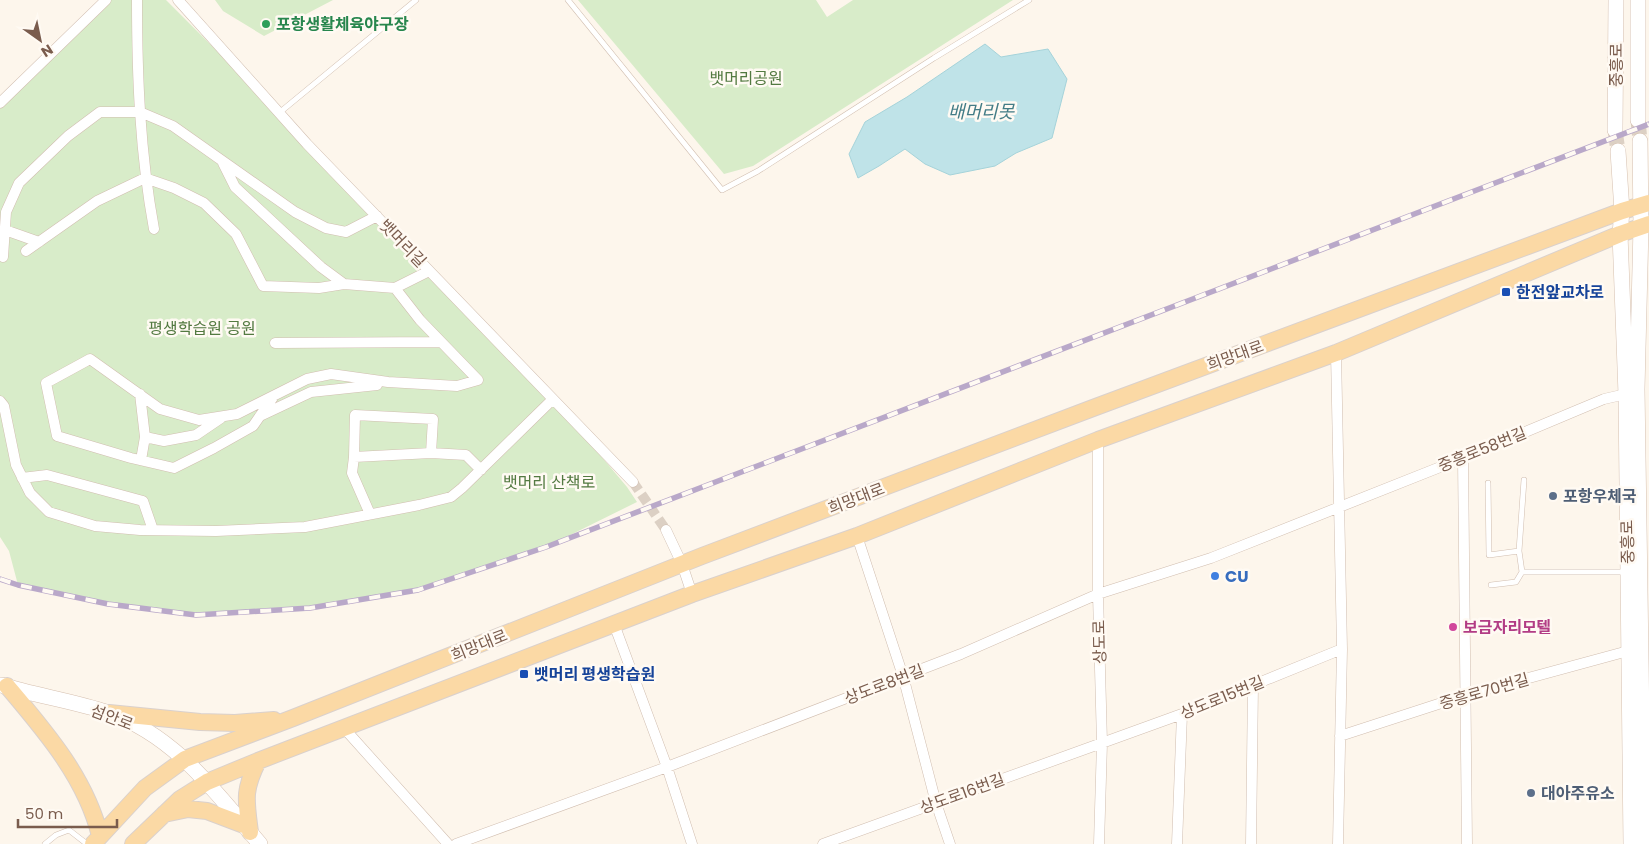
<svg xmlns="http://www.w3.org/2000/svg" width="1649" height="844" viewBox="0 0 1649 844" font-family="Poppins,'Noto Sans KR',sans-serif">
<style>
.green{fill:#d8ecc9}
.water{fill:#bfe3e8;stroke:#a5d3da}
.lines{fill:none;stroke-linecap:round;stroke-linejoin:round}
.street-tunnel{stroke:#dcd0c4;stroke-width:10;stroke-dasharray:10 5;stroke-linecap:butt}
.secondary-tunnel{stroke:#dcd0c4;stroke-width:15;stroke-dasharray:15 8;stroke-linecap:butt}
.lane-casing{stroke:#d1beb0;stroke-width:6}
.street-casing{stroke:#d1beb0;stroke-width:11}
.secondary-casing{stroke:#d6c0b0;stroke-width:16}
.primary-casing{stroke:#dad1cd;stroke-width:18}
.lane{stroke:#fff;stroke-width:5}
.street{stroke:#fff;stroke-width:10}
.secondary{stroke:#fff;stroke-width:15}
.primary{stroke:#fbd9a5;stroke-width:16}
.rail-casing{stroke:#b9a8c9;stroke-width:5.5}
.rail{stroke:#fffaf3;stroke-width:4;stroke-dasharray:11;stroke-linecap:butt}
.leisure-dot{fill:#2e9e5b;stroke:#fffaf3;stroke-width:2}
.transit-dot{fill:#1a4fb4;stroke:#fffaf3;stroke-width:2}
.service-dot{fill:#5c6f8a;stroke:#fffaf3;stroke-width:2}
.shop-dot{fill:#3f7fe0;stroke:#fffaf3;stroke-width:2}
.hotel-dot{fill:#d1479c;stroke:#fffaf3;stroke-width:2}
.labels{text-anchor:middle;stroke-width:5;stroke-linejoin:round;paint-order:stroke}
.leisure-label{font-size:16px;font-weight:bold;fill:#27864d;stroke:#fffaf3;text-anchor:start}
.street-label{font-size:16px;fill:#7a5c4d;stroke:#fffaf3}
.park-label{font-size:16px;fill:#537a41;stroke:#fffaf3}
.transit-label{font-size:16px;font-weight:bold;fill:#164399;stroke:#fffaf3;text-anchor:start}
.service-label{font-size:16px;font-weight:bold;fill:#4e5e75;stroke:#fffaf3;text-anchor:start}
.shop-label{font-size:16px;font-weight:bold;fill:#366cbe;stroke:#fffaf3;text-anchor:start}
.hotel-label{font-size:16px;font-weight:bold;fill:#b23c85;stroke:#fffaf3;text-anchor:start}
.water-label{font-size:18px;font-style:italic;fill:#437c86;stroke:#fffaf3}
</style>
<rect width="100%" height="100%" fill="#fdf6ec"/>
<!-- green -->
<path class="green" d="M106 0H166L279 113 553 399 627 487 637 502 546 547 418 590 310 608 196 615 108 604 18 585 9 551 0 537V103Z
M215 0H333L264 36 223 11Z
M578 0H816L827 17 853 0H1013L753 166 724 174Z"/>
<!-- water -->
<path class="water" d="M985 44 1001 57 1048 49 1067 79 1052 138 1016 153 995 166 950 175 925 164 905 149 879 166 858 178 849 154 865 122 907 97Z"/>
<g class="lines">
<!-- street-tunnel -->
<path class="street-tunnel" d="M633 482 666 530"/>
<!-- secondary-tunnel -->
<path class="secondary-tunnel" d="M1638 120 1640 141
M1615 130 1618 151"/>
<defs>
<path id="lane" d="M568 0 722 190 758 171 934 58 1029 0
M279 113 416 0
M1488 483 1489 555 1519 551 1522 572 1516 582 1491 585
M1519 551 1524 480
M1522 572H1627
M45 844 56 835 69 830 87 844"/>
<path id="street" d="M137 0C137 77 140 153 154 229
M178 0 307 144 633 482
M0 103 106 0
M223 163 235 187 321 267 344 284 395 288 429 271
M5 230 39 242
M26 251 97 201 145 178 174 188 204 203 236 234 263 286 319 288 344 284
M3 257 6 212 19 183 68 136 100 112H140L173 126 295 212 326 228 346 232 377 216
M275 343 441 342
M1336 353 1342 649 1338 844
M140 394 145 437 164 441 196 435 221 418
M274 396 253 426 214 448 174 468 131 458 57 436 46 383 90 359 160 409 199 420 237 414 307 379 331 374 388 382 457 386 478 380 420 320 395 288
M0 401 4 406 16 465 30 493 49 512 95 526 140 530 216 531 305 527 419 505 451 497 462 488 553 399
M260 416 311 392 377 385
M1098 440V594L1102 743 1099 844
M354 457 431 453
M1463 458 1467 844
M141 460 145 437
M22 478 47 475 143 501 153 530
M370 514 352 473 354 457 355 415 433 419 431 453 466 455 481 470
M666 530 682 564 692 594
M857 536 903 676 936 803 950 844
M614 624 667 767 692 844
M343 727 448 844
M1340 736 1466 695 1628 651
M456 844 667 767 961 654 1098 594 1211 558 1463 458 1604 399 1626 394
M823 844 1182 714 1342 649
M1177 844 1182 714
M1251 844 1253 685"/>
<path id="secondary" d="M1638 0V120
M1615 130 1616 0
M1640 141 1641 227 1637 389 1642 726 1646 844
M1618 151 1622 211 1620 234 1626 394 1631 844
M1 685C37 696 74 701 109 713 175 735 217 794 260 844"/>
<path id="primary" d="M7 686C45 731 86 778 100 836
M109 713 200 722 235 723 274 720
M164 814 188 809 207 811 244 825
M250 832C246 800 243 791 258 761
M93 844 145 788 185 759 293 718 702 556 1093 408 1622 211 1649 203
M133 844 180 799 207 782 258 761 692 594 857 536 1098 440 1336 353 1620 234 1649 224"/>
</defs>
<!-- lane casing -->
<use href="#lane" class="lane-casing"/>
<!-- street casing -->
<use href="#street" class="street-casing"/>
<!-- secondary casing -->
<use href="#secondary" class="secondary-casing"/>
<!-- primary casing -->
<use href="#primary" class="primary-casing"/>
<!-- lane -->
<use href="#lane" class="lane"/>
<!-- street -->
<use href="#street" class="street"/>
<!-- secondary -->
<use href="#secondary" class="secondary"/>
<!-- primary -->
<use href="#primary" class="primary"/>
<defs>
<path id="rail" d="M0 579 18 585 108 604 196 615 310 608 418 590 546 547 1649 124"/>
</defs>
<!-- rail casing -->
<use href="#rail" class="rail-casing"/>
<!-- rail -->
<use href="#rail" class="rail"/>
</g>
<!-- markers -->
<circle class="leisure-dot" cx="266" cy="24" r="5"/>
<g class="transit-dot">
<rect x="1501" y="287" width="10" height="10" rx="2.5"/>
<rect x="519" y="669" width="10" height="10" rx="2.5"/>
</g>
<g class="service-dot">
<circle cx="1553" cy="496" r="5"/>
<circle cx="1531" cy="793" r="5"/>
</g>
<circle class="shop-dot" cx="1215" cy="576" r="5"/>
<circle class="hotel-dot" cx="1453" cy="627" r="5"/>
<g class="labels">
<!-- leisure labels -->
<g class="leisure-label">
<text x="276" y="30">포항생활체육야구장</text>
</g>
<!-- street labels -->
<g class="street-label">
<text transform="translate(1616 65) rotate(-90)" y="6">중흥로</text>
<text transform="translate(403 243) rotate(46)" y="6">뱃머리길</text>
<text transform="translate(1235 355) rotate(-20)" y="6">희망대로</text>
<text transform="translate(1482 449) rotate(-22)" y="6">중흥로58번길</text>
<text transform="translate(856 498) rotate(-21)" y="6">희망대로</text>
<text transform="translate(1627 542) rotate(-91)" y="6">중흥로</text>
<text transform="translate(1099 642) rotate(-91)" y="6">상도로</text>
<text transform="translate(479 645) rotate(-22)" y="6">희망대로</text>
<text transform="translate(884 684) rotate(-21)" y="6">상도로8번길</text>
<text transform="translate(1484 691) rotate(-16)" y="6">중흥로70번길</text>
<text transform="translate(1222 697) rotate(-22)" y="6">상도로15번길</text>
<text transform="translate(112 717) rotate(21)" y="6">섬안로</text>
<text transform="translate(962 793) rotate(-20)" y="6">상도로16번길</text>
</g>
<!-- park labels -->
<g class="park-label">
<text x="746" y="84">뱃머리공원</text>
<text x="202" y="334">평생학습원 공원</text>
<text x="549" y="488">뱃머리 산책로</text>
</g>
<!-- transit labels -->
<g class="transit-label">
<text x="1516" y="298">한전앞교차로</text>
<text x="534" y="680">뱃머리 평생학습원</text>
</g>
<!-- service labels -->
<g class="service-label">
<text x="1563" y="502">포항우체국</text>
<text x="1541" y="799">대아주유소</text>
</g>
<!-- shop labels -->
<g class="shop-label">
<text x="1225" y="582">CU</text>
</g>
<!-- hotel labels -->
<g class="hotel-label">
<text x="1463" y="633">보금자리모텔</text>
</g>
<!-- water labels -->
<g class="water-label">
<text x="981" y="118">배머리못</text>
</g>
</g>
<!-- north arrow -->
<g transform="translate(40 40) rotate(147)" stroke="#fffaf3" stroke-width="4" paint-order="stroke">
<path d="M0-4L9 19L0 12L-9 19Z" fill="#7a5c4d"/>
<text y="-8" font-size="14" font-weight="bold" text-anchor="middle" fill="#7a5c4d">N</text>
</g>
<!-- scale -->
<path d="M18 819v8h99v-8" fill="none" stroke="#7a5c4d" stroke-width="2.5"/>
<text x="25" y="819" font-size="15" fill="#7a5c4d" stroke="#fffaf3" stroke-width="4" paint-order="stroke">50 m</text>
</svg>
